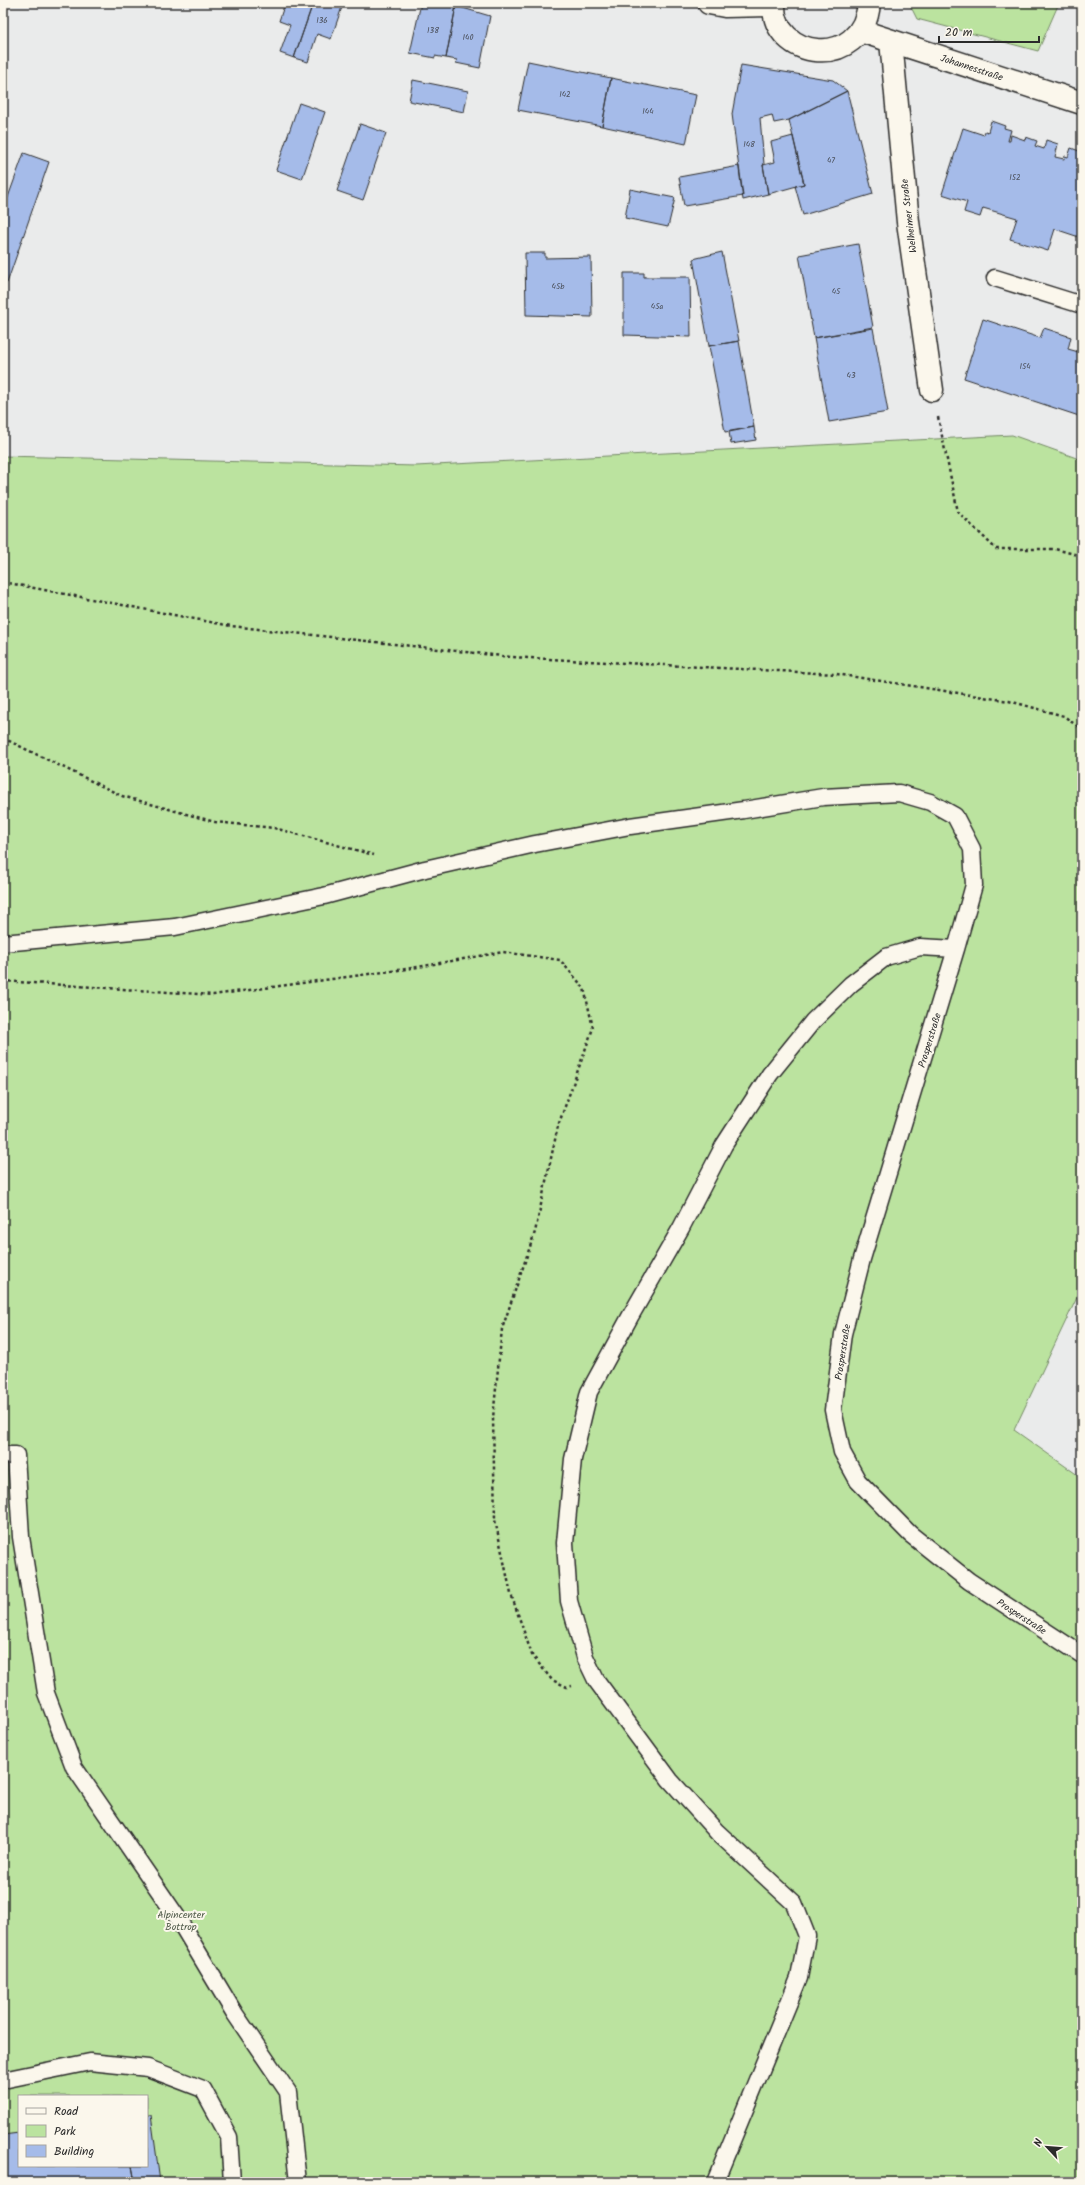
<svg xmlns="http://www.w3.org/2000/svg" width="1085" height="2185" viewBox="0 0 1085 2185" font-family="Kalam,sans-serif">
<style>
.green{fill:#bbe39f;stroke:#738765;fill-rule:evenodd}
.building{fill:#a5bbe9;stroke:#2b2b2b}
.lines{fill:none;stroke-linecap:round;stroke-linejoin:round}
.lane-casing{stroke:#2b2b2b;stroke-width:19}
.street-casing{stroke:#2b2b2b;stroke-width:25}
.secondary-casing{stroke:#2b2b2b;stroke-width:25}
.path{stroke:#2b2b2b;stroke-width:2.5;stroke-dasharray:3 3;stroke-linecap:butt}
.lane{stroke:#fbf7ec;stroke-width:16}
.street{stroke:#fbf7ec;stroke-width:22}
.secondary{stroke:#fbf7ec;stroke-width:22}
.labels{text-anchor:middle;stroke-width:4;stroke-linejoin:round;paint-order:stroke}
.number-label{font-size:8px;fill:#4a4f5a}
.street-label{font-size:10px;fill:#2b2b2b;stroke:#fbf7ec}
.park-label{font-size:10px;fill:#4f5948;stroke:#fbf7ec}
</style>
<rect width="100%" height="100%" fill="#eaebeb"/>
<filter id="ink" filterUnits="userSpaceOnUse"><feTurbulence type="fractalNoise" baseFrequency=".025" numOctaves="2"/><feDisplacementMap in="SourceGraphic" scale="8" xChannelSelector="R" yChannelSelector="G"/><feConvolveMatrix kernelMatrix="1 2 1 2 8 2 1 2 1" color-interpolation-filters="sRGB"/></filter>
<g filter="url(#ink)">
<!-- green -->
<path class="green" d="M909 3H1059L1038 51 917 19Z
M1012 435 1082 460V1287L1014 1430 1082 1478V2182H3V456L416 466ZM19 2096H147V2166H19Z"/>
<!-- building -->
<path class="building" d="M285 3H313L294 58 280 53 290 25 279 21Z
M313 3H335L342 7 331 39 317 34 308 62 294 58Z
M421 3 456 6 446 58 435 56V58L410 53Z
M456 6 490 16 480 68 456 63 457 60 446 58Z
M528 61 611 78 602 126 518 110Z
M741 65 833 80 847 91 789 120 774 123 772 115 760 118 764 164 763 165 768 194 743 200 732 114Z
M611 78 696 95 686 144 602 126Z
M413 80 468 91 464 112 409 101Z
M847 91 873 194 803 215 795 186 804 184 789 120Z
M299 103 325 112 302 179 276 170Z
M991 121 1005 126 1004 128 1011 130 1008 141H1010L1011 135 1025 140 1026 137 1037 141 1035 146 1044 149 1046 140 1058 144 1055 157 1064 159 1065 156 1068 157 1071 148 1082 152V238L1055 229 1048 251 1010 239 1017 218 983 208 980 217 964 212 967 202 942 194 963 128 984 135 985 131 988 132Z
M360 124 386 133 363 200 337 191Z
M793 136 804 184 768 194 763 165 775 162 771 142Z
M24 153 49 162 7 283 3 282V211Z
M739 166 743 196 684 206 679 177Z
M630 189 675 198 668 227 625 218Z
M858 244 873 327 814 338 799 255Z
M722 252 739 341 709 346 693 259Z
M525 253H545V258L591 257 592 317 526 315Z
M624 273H644V277H690L691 337 624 335Z
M983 319 1040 338 1044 328 1071 337 1068 349 1082 353V417L964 378Z
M873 328 888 412 829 422 814 338Z
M739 341 754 427 725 432 709 346Z
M754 427 756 440 731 444 729 432Z
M147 2115H151L160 2182H135L132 2166H147Z
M19 2133V2166H132L135 2182H3V2135Z"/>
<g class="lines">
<defs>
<path id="lane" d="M995 278 1082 305
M3 943 175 927 324 896 425 869 535 844 630 826 744 810 823 797 899 793 930 802 955 816 972 849 974 885 956 949 920 947 886 957 851 984 813 1021 770 1074 724 1145 681 1228 631 1315 589 1392 573 1459 565 1543 569 1601 585 1657 596 1680 670 1780 717 1832 794 1903 807 1936 799 1978 715 2182
M956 949 862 1259 843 1334 833 1410 842 1452 858 1481 910 1534 969 1581 1082 1655
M3 1455H16L21 1537 46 1693 74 1767 177 1917 235 2014 288 2092 298 2182
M3 2080 90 2062 148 2068 203 2089 229 2137 232 2182"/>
<path id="street" d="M709 3 725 6 774 5
M891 41 908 222 932 390"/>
<path id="secondary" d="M774 3C771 60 863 72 869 3
M861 31 1082 103"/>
</defs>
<!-- lane casing -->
<use href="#lane" class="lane-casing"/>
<!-- street casing -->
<use href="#street" class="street-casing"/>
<!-- secondary casing -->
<use href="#secondary" class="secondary-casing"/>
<!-- path -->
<path class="path" d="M938 417 958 512 996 549H1055L1082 556
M3 582 231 626 511 657 836 674 1009 701 1064 716 1082 730
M3 738 122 796 215 822 274 828 374 855
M3 981 213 995 406 969 503 952 560 960 584 988 593 1028 558 1126 535 1232 502 1329 493 1418 495 1520 511 1594 532 1655 552 1680 567 1687 572 1686"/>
<!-- lane -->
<use href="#lane" class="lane"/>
<!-- street -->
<use href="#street" class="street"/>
<!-- secondary -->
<use href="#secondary" class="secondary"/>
</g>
</g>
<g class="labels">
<!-- number labels -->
<g class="number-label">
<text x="322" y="23">136</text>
<text x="433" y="33">138</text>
<text x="468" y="40">140</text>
<text x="565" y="97">142</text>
<text x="648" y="114">144</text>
<text x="749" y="147">148</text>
<text x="831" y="163">47</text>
<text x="1015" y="180">152</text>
<text x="558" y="289">45b</text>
<text x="836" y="294">45</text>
<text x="657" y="309">45a</text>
<text x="1025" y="369">154</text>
<text x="851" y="378">43</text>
</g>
<!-- street labels -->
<g class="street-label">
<text transform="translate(972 67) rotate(18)" y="4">Johannesstraße</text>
<text transform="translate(908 216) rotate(-97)" y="4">Welheimer Straße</text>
<text transform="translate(929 1040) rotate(-73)" y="4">Prosperstraße</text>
<text transform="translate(842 1352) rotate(-81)" y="4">Prosperstraße</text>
<text transform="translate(1022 1616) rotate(33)" y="4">Prosperstraße</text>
</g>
<!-- park labels -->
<g class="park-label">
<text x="181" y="1918">Alpincenter<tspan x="181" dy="12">Bottrop</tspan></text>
</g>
</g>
<!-- margin -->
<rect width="1085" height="2185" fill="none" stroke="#fbf7ec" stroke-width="16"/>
<rect x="8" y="8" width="1069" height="2169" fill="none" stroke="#2b2b2b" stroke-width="1.5" filter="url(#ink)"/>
<!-- legend -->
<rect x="18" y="2095" width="130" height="72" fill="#fbf7ec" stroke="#a8a59f"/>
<rect x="26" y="2108" width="20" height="6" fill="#fbf7ec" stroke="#a8a59f"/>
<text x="54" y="2115" font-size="12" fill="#2b2b2b">Road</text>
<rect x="26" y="2125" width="20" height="12" fill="#bbe39f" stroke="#a8a59f"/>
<text x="54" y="2135" font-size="12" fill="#2b2b2b">Park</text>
<rect x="26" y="2145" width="20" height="12" fill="#a5bbe9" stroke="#a8a59f"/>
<text x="54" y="2155" font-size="12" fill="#2b2b2b">Building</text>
<!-- north arrow -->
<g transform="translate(1047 2147) rotate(296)" stroke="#fbf7ec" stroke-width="3" paint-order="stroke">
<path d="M0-3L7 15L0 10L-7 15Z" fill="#2b2b2b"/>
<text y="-6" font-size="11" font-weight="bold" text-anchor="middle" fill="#2b2b2b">N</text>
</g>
<!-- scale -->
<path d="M939 36v6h100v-6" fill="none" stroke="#2b2b2b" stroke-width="2"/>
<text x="945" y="36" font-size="12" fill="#2b2b2b" stroke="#fbf7ec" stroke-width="3" paint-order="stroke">20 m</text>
</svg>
